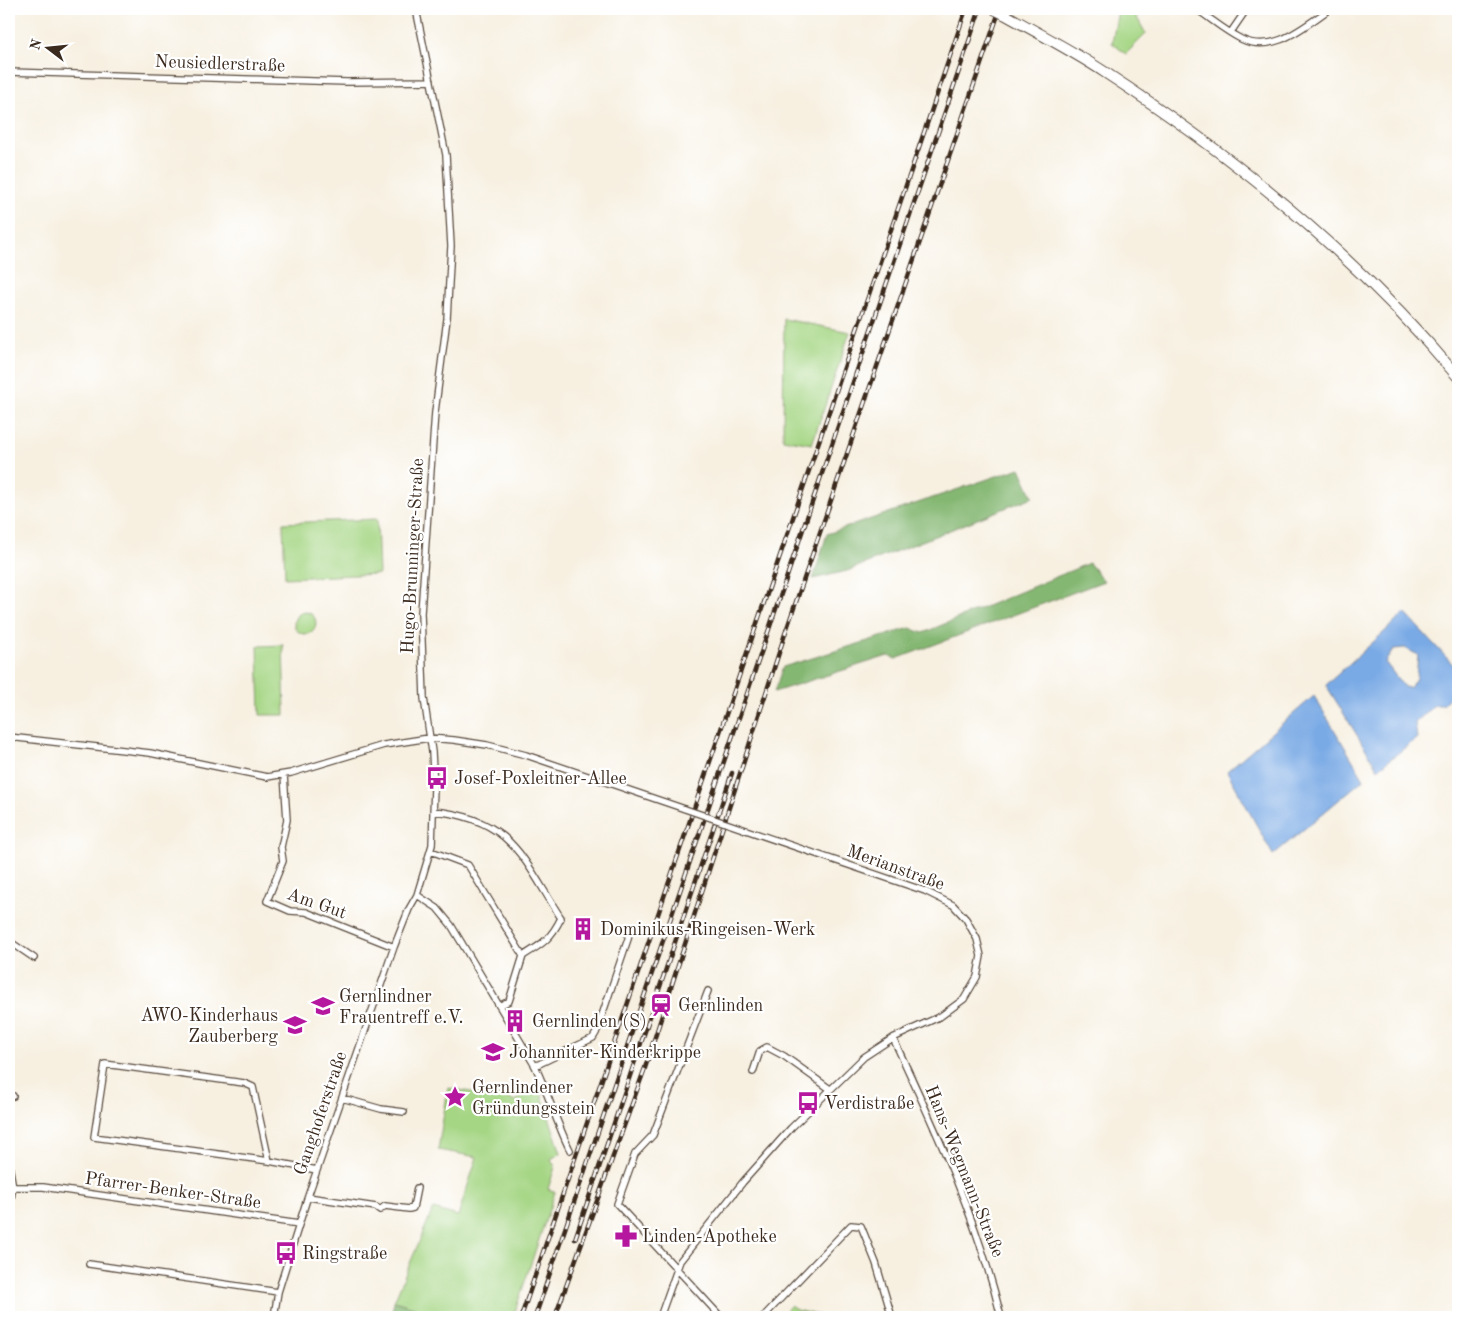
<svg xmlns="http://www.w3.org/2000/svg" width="1467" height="1326" viewBox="0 0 1467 1326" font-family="'Old Standard TT',serif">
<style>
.green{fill:#a5d684;stroke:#708051}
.forest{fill:#84b772;stroke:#607048}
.water{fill:#7aaae5;stroke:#5a6a82;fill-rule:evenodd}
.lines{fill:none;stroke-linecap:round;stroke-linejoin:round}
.minor-casing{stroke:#57483b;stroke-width:8}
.trunk-casing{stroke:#57483b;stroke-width:12}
.minor{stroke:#fff;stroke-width:5.5}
.trunk{stroke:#fff;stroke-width:10}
.rail-casing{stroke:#3b2a1e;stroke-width:4.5}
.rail{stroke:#fff;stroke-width:2.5;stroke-dasharray:8;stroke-linecap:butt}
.minor-bridge-casing{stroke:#57483b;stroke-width:8;stroke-linecap:butt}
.trunk-bridge-casing{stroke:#57483b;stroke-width:12;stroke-linecap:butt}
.minor-bridge{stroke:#fff;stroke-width:5.5}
.trunk-bridge{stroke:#fff;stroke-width:10}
.labels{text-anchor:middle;stroke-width:4.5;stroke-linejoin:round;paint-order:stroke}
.street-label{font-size:18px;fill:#3b2a1e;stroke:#fff}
.poi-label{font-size:18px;fill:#3b2a1e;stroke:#fff;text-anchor:start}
</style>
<rect width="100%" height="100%" fill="#fff"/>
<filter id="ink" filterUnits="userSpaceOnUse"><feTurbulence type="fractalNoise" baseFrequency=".02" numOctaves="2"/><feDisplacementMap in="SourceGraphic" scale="10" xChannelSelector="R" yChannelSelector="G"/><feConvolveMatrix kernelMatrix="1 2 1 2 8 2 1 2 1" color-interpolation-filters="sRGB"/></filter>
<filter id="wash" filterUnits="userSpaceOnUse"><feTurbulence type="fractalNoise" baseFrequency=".0096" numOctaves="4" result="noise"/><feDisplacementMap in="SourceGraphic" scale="20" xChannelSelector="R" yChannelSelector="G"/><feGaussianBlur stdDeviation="1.12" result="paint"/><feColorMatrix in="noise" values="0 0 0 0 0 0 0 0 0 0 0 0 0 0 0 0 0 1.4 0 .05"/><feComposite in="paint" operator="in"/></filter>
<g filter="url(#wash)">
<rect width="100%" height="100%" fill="#f7f0e1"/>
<!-- green -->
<path class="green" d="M1122 9H1143L1135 14 1146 34 1126 54 1112 43 1118 11Z
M784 319 850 332 812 444 783 439Z
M377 519 379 574 285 578 283 523Z
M294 623a11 11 0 1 1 22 0a11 11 0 1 1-22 0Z
M283 645 285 715H260L258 646Z
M448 1088 512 1099 513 1102 537 1089 540 1090 561 1153 551 1159 555 1167 548 1189 555 1192 513 1317H445L394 1301 433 1209 458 1216 477 1157 438 1150Z
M791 1305 796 1310 826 1317H779Z"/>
<!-- forest -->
<path class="forest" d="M1020 468 1033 497 847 571 813 579 827 534Z
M1089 563 1104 581 896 659 888 656 774 692 783 667 910 628 923 633Z
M394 1301 445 1317H391Z"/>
<!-- water -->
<path class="water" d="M1405 613 1458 670V689L1442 705H1434L1415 723 1417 738 1378 769 1326 685ZM1405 648 1418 655 1416 678 1410 688 1404 687 1385 662 1394 649Z
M1314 696 1364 779 1273 855 1227 771Z"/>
</g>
<g filter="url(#ink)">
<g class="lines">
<defs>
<path id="minor" d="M1196 9C1210 18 1225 31 1241 39 1274 55 1304 26 1330 9
M1231 32 1244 13
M9 72 347 82 431 81
M9 737 150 753 267 777 291 773 384 745 429 738 454 740 487 745 526 755 685 809
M284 775 287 820 281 847 283 861 267 901 290 911 306 912 394 947
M433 811C512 818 523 859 561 918 551 939 542 944 523 956
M431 851 468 865 523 956 509 1001 499 1006
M417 895 437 908 451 925 535 1066C548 1093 556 1122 570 1150
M9 941 34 958
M708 991 653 1135 635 1154 617 1204 721 1317
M893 1038C935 1128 978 1220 1001 1317
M535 1066 593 1038 596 1033 628 939 629 932
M753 1072 760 1051 767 1047 784 1056 830 1089
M9 1097 13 1096
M342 1098 381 1109 404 1112
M269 1161 253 1087 244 1083 105 1064 94 1137 269 1161 317 1170
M9 1165 13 1187 9 1209
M13 1187H43L299 1224
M308 1197 376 1207 380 1210 385 1206 409 1209 413 1208 417 1188
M89 1264 278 1292
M274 1317 278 1292 307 1199 394 947 409 909 417 895 432 845 434 787 432 752 424 698 421 613 435 412 447 319 451 246 446 155 416 9
M660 1317 680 1261 743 1182 791 1128 864 1057 893 1038 941 1016 964 999 977 977 981 956 977 939 966 919 953 905 925 891 746 830
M763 1317 851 1225 861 1226 876 1263 892 1317"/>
<path id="trunk" d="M1004 14C1038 33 1073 51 1106 73 1235 157 1359 259 1458 377"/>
</defs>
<!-- minor casing -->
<use href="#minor" class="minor-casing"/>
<!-- trunk casing -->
<use href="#trunk" class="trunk-casing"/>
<!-- minor -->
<use href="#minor" class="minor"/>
<!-- trunk -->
<use href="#trunk" class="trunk"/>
<defs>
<path id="rail" d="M575 1239 732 773
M521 1317 966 9
M535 1317 980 9
M555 1317 645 1068 785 634 1000 9"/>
</defs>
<!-- rail casing -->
<use href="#rail" class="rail-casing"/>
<!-- rail -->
<use href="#rail" class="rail"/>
<defs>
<path id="minor-bridge" d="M685 809 746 830"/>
<path id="trunk-bridge" d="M994 9 1004 14"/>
</defs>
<!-- minor-bridge casing -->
<use href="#minor-bridge" class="minor-bridge-casing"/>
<!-- trunk-bridge casing -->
<use href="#trunk-bridge" class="trunk-bridge-casing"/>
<!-- minor-bridge -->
<use href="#minor-bridge" class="minor-bridge"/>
<!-- trunk-bridge -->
<use href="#trunk-bridge" class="trunk-bridge"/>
</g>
</g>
<!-- icons -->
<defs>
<symbol id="bus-bare" viewBox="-9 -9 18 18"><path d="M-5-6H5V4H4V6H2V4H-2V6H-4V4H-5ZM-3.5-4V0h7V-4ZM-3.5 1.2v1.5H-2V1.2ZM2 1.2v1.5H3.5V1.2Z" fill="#b5179e" stroke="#fff" stroke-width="2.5" paint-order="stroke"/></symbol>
<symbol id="building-bare" viewBox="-9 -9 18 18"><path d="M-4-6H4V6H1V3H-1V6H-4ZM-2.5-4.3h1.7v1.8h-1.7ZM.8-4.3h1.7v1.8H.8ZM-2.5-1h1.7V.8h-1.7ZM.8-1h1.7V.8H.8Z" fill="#b5179e" stroke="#fff" stroke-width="2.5" paint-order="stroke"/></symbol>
<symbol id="station-bare" viewBox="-9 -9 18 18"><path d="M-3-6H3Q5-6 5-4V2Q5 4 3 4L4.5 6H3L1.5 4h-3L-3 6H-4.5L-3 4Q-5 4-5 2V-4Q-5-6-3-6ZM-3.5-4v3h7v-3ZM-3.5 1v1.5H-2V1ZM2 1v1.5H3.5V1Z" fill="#b5179e" stroke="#fff" stroke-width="2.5" paint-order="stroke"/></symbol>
<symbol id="school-bare" viewBox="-9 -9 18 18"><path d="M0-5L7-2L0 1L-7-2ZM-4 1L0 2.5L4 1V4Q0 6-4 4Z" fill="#b5179e" stroke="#fff" stroke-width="2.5" paint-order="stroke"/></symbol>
<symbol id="sight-bare" viewBox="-9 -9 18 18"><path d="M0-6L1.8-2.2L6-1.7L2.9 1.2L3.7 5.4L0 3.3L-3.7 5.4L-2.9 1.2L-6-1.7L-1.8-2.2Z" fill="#b5179e" stroke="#fff" stroke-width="2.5" paint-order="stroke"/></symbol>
<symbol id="pharmacy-bare" viewBox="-9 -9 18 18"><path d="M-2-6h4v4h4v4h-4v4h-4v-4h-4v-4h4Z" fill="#b5179e" stroke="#fff" stroke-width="2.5" paint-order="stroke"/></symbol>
</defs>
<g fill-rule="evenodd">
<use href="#bus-bare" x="421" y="762" width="32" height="32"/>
<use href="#building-bare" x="567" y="913" width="32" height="32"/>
<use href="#station-bare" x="645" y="989" width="32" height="32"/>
<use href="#school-bare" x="307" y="990" width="32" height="32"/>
<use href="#building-bare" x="499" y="1005" width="32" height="32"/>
<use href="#school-bare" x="279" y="1009" width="32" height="32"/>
<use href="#school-bare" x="477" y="1036" width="32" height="32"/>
<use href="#sight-bare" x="439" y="1081" width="32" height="32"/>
<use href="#bus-bare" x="792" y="1087" width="32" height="32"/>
<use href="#pharmacy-bare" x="610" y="1220" width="32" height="32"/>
<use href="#bus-bare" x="270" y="1237" width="32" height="32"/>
</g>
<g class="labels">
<!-- street labels -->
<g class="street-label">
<text transform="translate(220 63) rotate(2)" y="6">Neusiedlerstraße</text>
<text transform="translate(412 556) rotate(-87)" y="6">Hugo-Brunninger-Straße</text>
<text transform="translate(896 867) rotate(20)" y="6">Merianstraße</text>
<text transform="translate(317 903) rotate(19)" y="6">Am Gut</text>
<text transform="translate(320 1113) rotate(-71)" y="6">Ganghoferstraße</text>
<text transform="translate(965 1171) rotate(68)" y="6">Hans-Wegmann-Straße</text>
<text transform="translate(173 1190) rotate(8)" y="6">Pfarrer-Benker-Straße</text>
</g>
<!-- poi labels -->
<g class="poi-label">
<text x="454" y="784">Josef-Poxleitner-Allee</text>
<text x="600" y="935">Dominikus-Ringeisen-Werk</text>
<text x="339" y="1002">Gernlindner<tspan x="339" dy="21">Frauentreff e.V.</tspan></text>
<text x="678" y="1011">Gernlinden</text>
<text x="278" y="1021" text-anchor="end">AWO-Kinderhaus<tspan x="278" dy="21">Zauberberg</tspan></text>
<text x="532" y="1027">Gernlinden (S)</text>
<text x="509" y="1058">Johanniter-Kinderkrippe</text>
<text x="472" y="1093">Gernlindener<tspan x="472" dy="21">Gründungsstein</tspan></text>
<text x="824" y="1109">Verdistraße</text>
<text x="642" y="1242">Linden-Apotheke</text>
<text x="302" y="1259">Ringstraße</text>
</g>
</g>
<!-- margin -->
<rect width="1467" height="1326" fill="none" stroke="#fff" stroke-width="30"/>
<!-- north arrow -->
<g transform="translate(48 48) rotate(286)" stroke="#ffffff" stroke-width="4" paint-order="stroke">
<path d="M0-4L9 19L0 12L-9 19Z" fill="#3b2a1e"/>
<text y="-8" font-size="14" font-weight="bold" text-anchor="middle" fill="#3b2a1e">N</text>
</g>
</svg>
